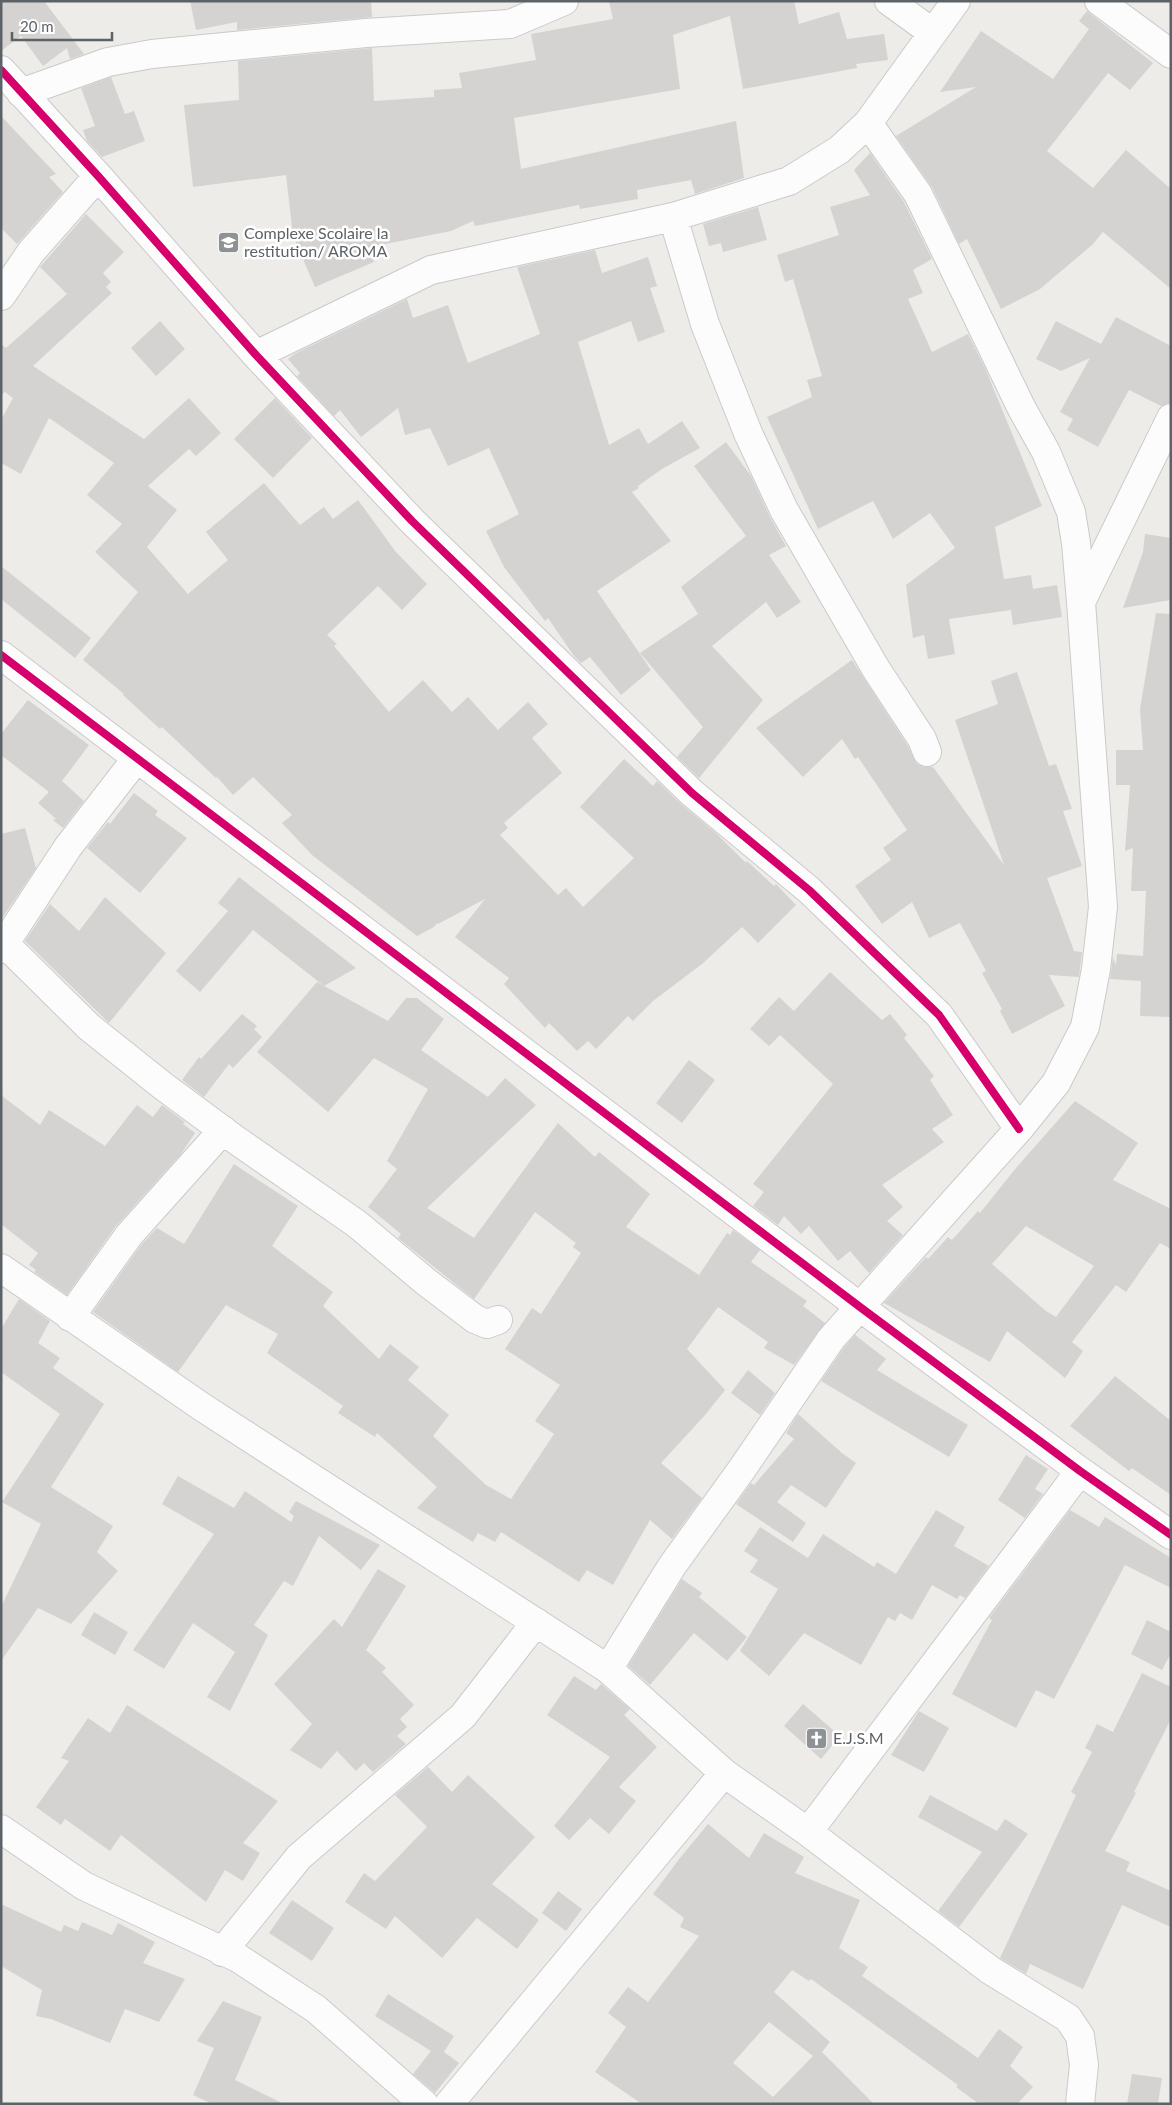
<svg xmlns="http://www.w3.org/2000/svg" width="1172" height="2105" viewBox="0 0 1172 2105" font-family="Lato,sans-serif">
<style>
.building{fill:#d4d3d1;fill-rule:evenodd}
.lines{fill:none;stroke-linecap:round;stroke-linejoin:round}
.street-casing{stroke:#c9caca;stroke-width:30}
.street{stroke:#fcfcfc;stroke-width:28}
.cycleway-casing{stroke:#fff;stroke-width:11}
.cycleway{stroke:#d6006c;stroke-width:8}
.labels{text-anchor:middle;stroke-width:5;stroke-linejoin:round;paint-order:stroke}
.poi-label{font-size:16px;fill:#5d6266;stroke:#fff;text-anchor:start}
</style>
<rect width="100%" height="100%" fill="#edece8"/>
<!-- building -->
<path class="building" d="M1 1H44L84 54 70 59 67 48 43 66 21 36 1 51Z
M190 1H371L372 17 237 30V22L196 30Z
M609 1H794L799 24 839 12 847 39 884 34 888 60 856 64 857 68 743 89 730 16 673 35 680 89 514 118 521 169 736 121 744 178 695 194 691 180 637 190 638 199 580 209 579 205 475 226 473 221 451 231 370 247 374 262 315 287 293 236 286 175 193 187 184 105 239 100 238 61 372 48 374 101 434 97V90L462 88 459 73 536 60 531 34 613 19Z
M1087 11 1153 63 1130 90 1108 73 1047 151 1093 188 1126 150 1171 189V289L1103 232 1092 245 1040 289 1001 309 967 239 959 244 932 187 896 136 976 87 940 92 981 31 1053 79 1089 29 1079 21Z
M111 77 125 114 134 111 145 141 102 157 87 141 83 130 95 126 81 88Z
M1 116 56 174 49 177 63 192 17 244 1 228Z
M870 153 904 202 932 259 913 270 923 293 908 299 932 352 968 334 985 368 1042 506 995 527 1004 579 1031 575 1033 589 1057 585 1062 617 1013 625 1011 610 949 619 955 654 928 659 924 635 913 638 906 585 955 548 930 513 893 539 873 501 818 529 767 417 812 397 807 380 822 376 793 279 785 282 777 255 839 235 830 207 870 195 854 170Z
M758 207 767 240 723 252 721 243 709 246 703 224Z
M86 214 124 252 103 273 111 282 106 287 112 293 33 366 144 439 189 398 221 433 196 456 189 449 148 486 177 510 147 547 188 594 228 560 206 532 264 483 300 525 324 507 333 519 358 500 396 552 427 584 402 610 378 586 327 635 337 644 334 646 389 712 423 680 452 712 468 697 498 730 528 702 548 724 532 738 562 773 504 823 508 828 500 835 558 895 566 888 583 907 634 858 580 807 624 759 653 786 657 781 681 804 717 834 746 863 747 861 774 886 776 884 796 905 758 943 742 927 702 964 653 1001 633 1021 628 1016 596 1049 588 1041 577 1051 549 1023 545 1028 504 984 509 978 455 937 485 899 438 924 437 923 434 927 417 936 312 855 282 823 292 815 253 777 233 795 217 777 216 778 162 727 160 729 123 695 124 694 83 660 138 592 95 552 122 524 87 495 114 463 49 418 21 474 1 463V420L13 398 5 392 1 396V344L6 348 67 294 40 267Z
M595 250 602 273 648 257 657 286 650 288 665 332 638 342 631 321 578 342 609 445 639 428 648 444 682 421 700 448 662 469 638 486 639 488 632 492 671 541 597 591 651 670 621 695 590 657 581 663 574 656 548 618 545 621 504 567 486 531 519 514 489 448 448 466 430 428 405 435 398 408 361 437 340 410 334 416 297 376 300 373 288 359 296 353 407 299 413 318 448 305 468 363 540 334 517 267Z
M1116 317 1171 346V403L1161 406 1129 390 1098 447 1067 430 1073 419 1060 412 1090 358 1061 371 1036 359 1056 321 1101 344Z
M160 321 185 349 156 376 131 348Z
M275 398 312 438 273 478 234 439Z
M726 442 751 476 770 517 786 546 769 555 801 602 777 618 766 602 712 646 763 700 699 778 677 757 703 727 640 653 698 614 681 587 746 536 694 466Z
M1145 534 1171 538V600L1123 608 1143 552Z
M1 566 91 638 75 658 1 599Z
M1156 613 1171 614 1170 1017 1140 1016 1141 981 1110 979 1113 957 1116 966 1117 954 1143 956 1146 891H1131L1133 848 1125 851 1130 785H1116V750H1143L1140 709Z
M852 660 908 746 917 764 924 767H933L1004 865 955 720 998 704 991 681 1017 672 1049 766 1056 764 1072 809 1063 811 1082 866 1047 878 1074 951 1082 952 1079 977 1049 975 1065 1006 1012 1034 1000 1011 1002 1009 982 973 986 971 960 923 929 938 912 902 882 924 855 886 891 860 883 848 907 830 858 757 855 759 842 739 803 777 756 728Z
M28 700 89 745 62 781 84 801 63 828 53 820 56 819 38 803 49 792 1 755V734Z
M134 793 158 811 155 815 187 838 140 893 87 848 108 822 110 824Z
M25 828 36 868 1 920V834Z
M239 877 356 968 324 986 253 930 200 992 176 971 228 911 218 903Z
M105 897 166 953 109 1023 25 941 50 904 79 931Z
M830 972 882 1020 890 1014 907 1035 904 1038 934 1076 930 1080 953 1115 932 1129 944 1142 882 1185 903 1207 887 1221 903 1235 869 1273 850 1251 838 1261 809 1226 801 1234 784 1216 778 1225 753 1206 764 1192 753 1184 833 1084 780 1035 769 1046 750 1029 779 997 794 1011Z
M317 982 388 1021 406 998H417L444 1019 421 1050 488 1097 505 1078 536 1105 427 1208 474 1238 558 1123 595 1157 599 1152 650 1194 626 1227 699 1275 727 1233 730 1235 733 1230 760 1250 751 1262 807 1301 803 1306 825 1323 794 1365 764 1348 768 1342 718 1307 687 1349 725 1390 706 1414 661 1463 702 1498 672 1539 650 1520 613 1585 587 1570 579 1582 501 1532 495 1542 478 1533 473 1542 417 1508 437 1487 377 1433 375 1437 338 1413 343 1406 267 1353 278 1334 226 1305 178 1372 93 1312 141 1245 157 1228 184 1244 234 1164 298 1206 272 1246 333 1292 323 1306 379 1359 390 1344 419 1367 408 1380 449 1415 433 1436 486 1485 511 1499 554 1434 535 1421 560 1385 505 1349 532 1308 541 1314 581 1253 573 1247 576 1243 535 1212 474 1299 398 1238 401 1234 368 1207 397 1169 387 1161 428 1089 374 1058 328 1112 257 1052Z
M242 1014 257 1026 254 1029 262 1037 233 1068 229 1064 204 1097 182 1080 199 1057 201 1059Z
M689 1060 715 1080 682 1123 656 1103Z
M1 1095 40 1125 49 1110 105 1146 137 1105 153 1117 162 1105 185 1122 183 1124 195 1133 181 1154 116 1226 67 1295 34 1272 36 1270 29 1265 38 1253 1 1224Z
M1075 1101 1138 1143 1113 1180 1171 1209V1249L1160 1243 1126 1292 1116 1285 1072 1342 1083 1351 1065 1378 1007 1331 990 1362 884 1303 926 1257 928 1259 948 1237 952 1240 978 1211 980 1213 1016 1168ZM1026 1226 1094 1266 1056 1317 1046 1311 992 1264Z
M19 1299 50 1321 38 1343 60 1358 53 1368 104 1404 51 1487 113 1526 97 1552 118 1571 71 1624 38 1608 1 1661V1607L41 1524 2 1502 60 1414 1 1372V1329Z
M855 1335 886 1359 877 1370 968 1425 949 1457 821 1381 843 1349Z
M748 1370 775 1393 760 1415 731 1393Z
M1115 1376 1171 1421V1495L1132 1468 1129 1471 1070 1426Z
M798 1414 842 1453 856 1463 826 1508 791 1485 777 1502 806 1523 793 1542 736 1504 751 1483 754 1485 794 1439 786 1433Z
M1026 1455 1048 1469 1035 1489 1043 1494 1025 1518 998 1500Z
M178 1476 234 1508 245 1491 291 1522 294 1516 289 1512 296 1501 380 1545 361 1570 319 1536 293 1586 284 1581 254 1625 268 1635 230 1711 207 1697 235 1652 193 1623 164 1669 133 1650 214 1534 162 1504Z
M936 1510 965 1527 954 1546 989 1566 965 1598 960 1595 957 1599 932 1585 912 1620 900 1613 895 1621 888 1617 861 1665 804 1633 769 1676 740 1651 778 1589 750 1572 758 1560 744 1551 760 1527 808 1558 823 1534 874 1567 877 1562 896 1574Z
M1070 1510 1099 1527 1105 1517 1171 1558V1588L1125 1565 1054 1699 1036 1690 1016 1728 952 1694 992 1620 989 1618Z
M378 1569 406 1586 366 1650 386 1668 382 1672 414 1705 400 1719 407 1727 397 1736 406 1744 373 1772 364 1763 356 1771 337 1751 321 1769 290 1750 312 1724 274 1684 334 1619 342 1627Z
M682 1579 702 1593 699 1597 747 1637 727 1661 694 1633 650 1685 628 1666Z
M94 1612 128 1632 115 1655 81 1635Z
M1147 1620 1171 1632V1653L1162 1670 1131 1654Z
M1142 1673 1171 1687V1719L1134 1792 1136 1793 1105 1851 1130 1862 1126 1871 1171 1891V1927L1122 1905 1083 1989 1030 1964 1026 1974 1000 1958 1076 1795 1071 1792 1092 1752 1085 1748 1097 1724 1113 1732Z
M574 1676 596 1690 601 1684 630 1709 624 1715 657 1747 619 1787 636 1801 609 1834 590 1818 569 1840 554 1826 610 1757 547 1715Z
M803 1704 840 1736 821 1759 784 1726Z
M127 1705 278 1801 243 1843 260 1853 243 1881 225 1870 206 1902 121 1835 110 1851 65 1819 61 1825 36 1807 69 1761 61 1758 88 1718 110 1733Z
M919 1711 949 1728 924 1772 891 1755Z
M428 1767 452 1792 468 1775 535 1837 492 1884 539 1920 517 1949 477 1918 442 1958 395 1916 386 1929 345 1902 364 1873 375 1881 427 1827 395 1795Z
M930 1795 997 1831 1005 1819 1028 1834 959 1927 938 1911 982 1852 918 1817Z
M708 1824 749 1858 764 1833 804 1857 795 1873 860 1900 839 1948 868 1967 862 1976 978 2058 999 2029 1023 2047 1010 2066 1033 2087 1017 2104H979L956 2087 958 2085 811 1979 809 1981 792 1970 774 1992 830 2042 822 2052 874 2104H642L595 2072 626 2027 608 2013 628 1987 648 2002 699 1936 680 1927 684 1918 653 1894 680 1858ZM769 2022 813 2056 773 2097 733 2063Z
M558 1891 582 1909 566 1931 542 1913Z
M292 1900 334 1928 312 1961 269 1933Z
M1 1904 61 1932 64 1925 78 1931 82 1922 112 1935 118 1923 155 1942 143 1963 185 1979 159 2022 125 2009 110 2043 51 2019 36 2016 42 1990 1 1966Z
M388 1994 454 2036 444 2052 459 2063 435 2093 413 2074 431 2051 375 2016Z
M223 2001 262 2017 235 2080 284 2104H212L193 2095 214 2048 197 2041Z
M1132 2074 1162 2078 1158 2104H1127Z"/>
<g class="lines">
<defs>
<path id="street" d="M889 1 933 33
M1099 1 1171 54
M1 70 98 176 256 355 412 521 692 793 809 890 939 1015 1019 1129
M21 93 108 62 152 54 366 33 510 24 564 1
M868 123 918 194 1021 407 1046 452 1071 512 1076 543 1081 602
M673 217 705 324 748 433 784 510 876 669 922 739 927 752
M1 296 31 252 98 176
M256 355 431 270 673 217 789 181 839 150 868 123 956 1
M1 655 860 1307 1080 1471 1171 1535
M5 944 89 1027 163 1086 236 1140 357 1224 425 1281 475 1319 487 1324 498 1320
M1 949 68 847 137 758
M1 1268 202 1407 608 1669 724 1773 808 1832 990 1970 1068 2018 1080 2036 1084 2065 1080 2104
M70 1317 129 1235 223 1130
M608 1669 672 1566 742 1469 831 1339 1019 1129 1056 1083 1085 1027 1096 969 1103 907 1081 602 1171 418
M1 1829 84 1886 238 1958 316 2009 424 2104
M808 1832 1080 1471
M222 1952 299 1857 463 1716 536 1622
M449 2104 724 1773"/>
</defs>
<!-- street casing -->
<use href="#street" class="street-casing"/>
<!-- street -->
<use href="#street" class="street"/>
<defs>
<path id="cycleway" d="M1 70 98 176 256 355 412 521 692 793 809 890 939 1015 1019 1129
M1 655 860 1307 1080 1471 1171 1535"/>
</defs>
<!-- cycleway casing -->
<use href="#cycleway" class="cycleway-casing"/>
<!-- cycleway -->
<use href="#cycleway" class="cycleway"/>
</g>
<!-- icons -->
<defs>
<symbol id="school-square" viewBox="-11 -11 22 22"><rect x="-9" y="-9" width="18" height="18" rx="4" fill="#8f9294" stroke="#fff"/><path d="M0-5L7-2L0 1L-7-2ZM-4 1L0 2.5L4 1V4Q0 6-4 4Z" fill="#fff"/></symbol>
<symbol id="church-square" viewBox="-11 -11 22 22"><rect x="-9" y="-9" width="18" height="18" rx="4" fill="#8f9294" stroke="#fff"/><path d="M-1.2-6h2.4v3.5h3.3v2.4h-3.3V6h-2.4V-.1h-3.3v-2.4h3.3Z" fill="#fff"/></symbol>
</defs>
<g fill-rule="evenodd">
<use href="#school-square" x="216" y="230" width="25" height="25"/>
<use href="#church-square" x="804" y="1726" width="25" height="25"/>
</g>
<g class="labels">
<!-- poi labels -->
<g class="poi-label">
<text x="244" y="239">Complexe Scolaire la<tspan x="244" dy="18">restitution/ AROMA</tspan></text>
<text x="833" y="1744">E.J.S.M</text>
</g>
</g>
<!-- border -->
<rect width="1172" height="2105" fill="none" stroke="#5d6266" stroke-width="5"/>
<!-- scale -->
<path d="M12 32v8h100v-8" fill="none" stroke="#5d6266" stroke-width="2.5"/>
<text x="20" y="32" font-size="15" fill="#5d6266" stroke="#ffffff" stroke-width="4" paint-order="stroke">20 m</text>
</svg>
